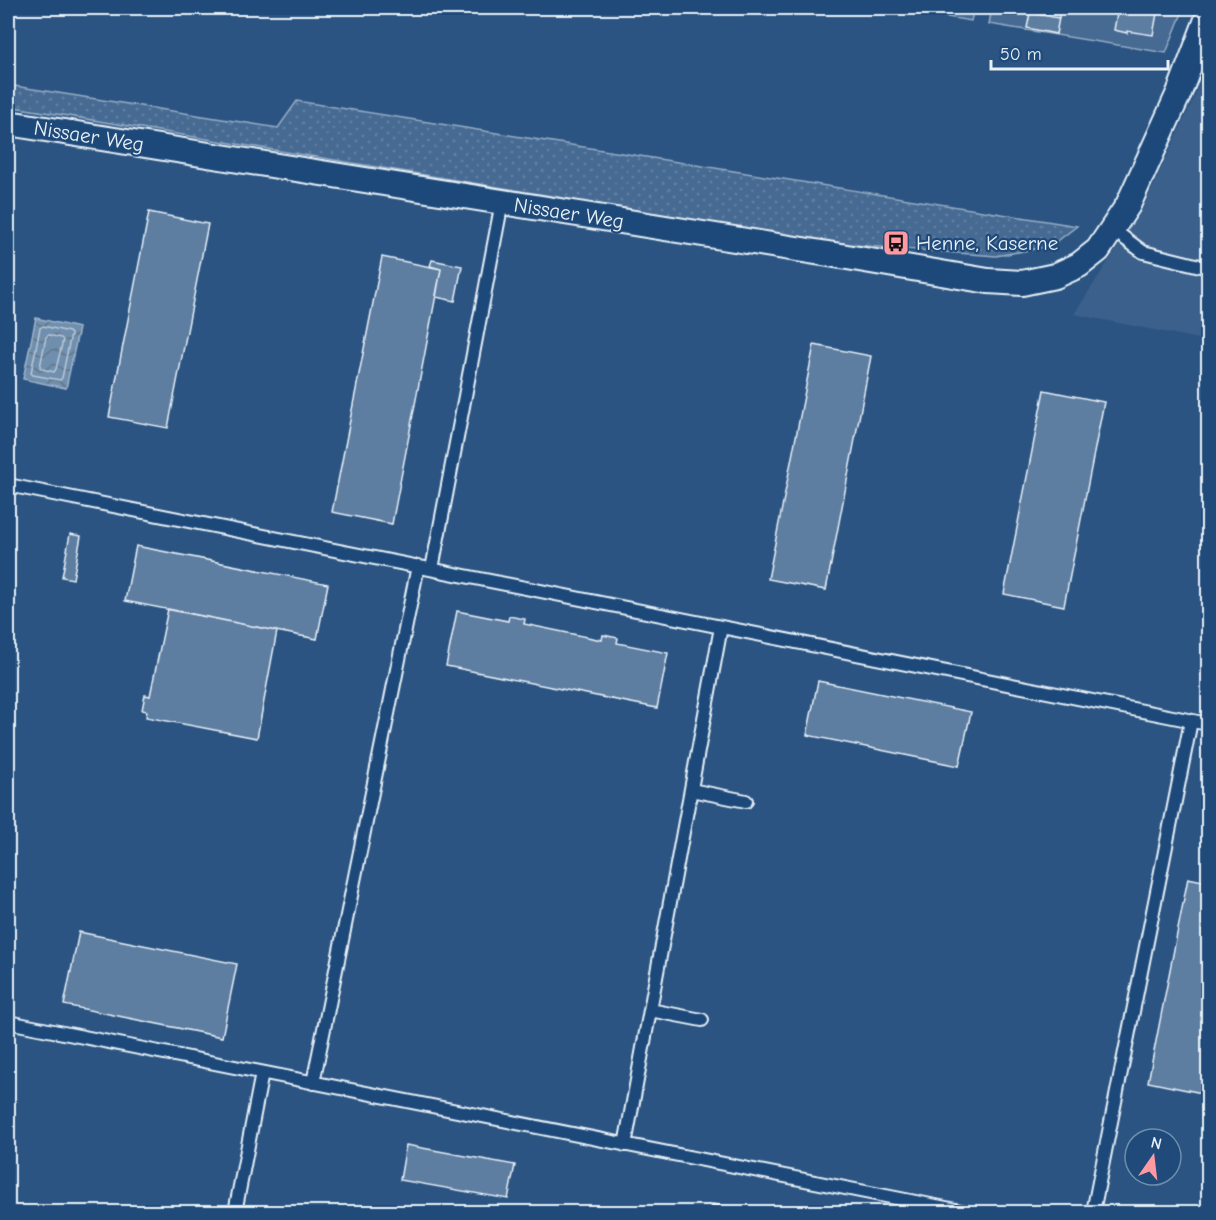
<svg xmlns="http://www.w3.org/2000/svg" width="1216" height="1220" viewBox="0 0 1216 1220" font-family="'Comic Neue',sans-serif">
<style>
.built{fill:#3a608b}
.grass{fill:url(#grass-dots);stroke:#98aec6;stroke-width:1.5}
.garden{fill:#476b93;stroke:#98aec6;stroke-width:1.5}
.water{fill:url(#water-waves);stroke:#a0b6cb;stroke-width:1.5}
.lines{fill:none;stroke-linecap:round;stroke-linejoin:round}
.shore{stroke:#b8c9da;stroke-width:1.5}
.building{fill:#5d7da1;stroke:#e8f1f8;stroke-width:1.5}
.lane-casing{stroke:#e8f1f8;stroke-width:16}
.street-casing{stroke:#e8f1f8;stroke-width:28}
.lane{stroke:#1f4a7a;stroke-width:12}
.street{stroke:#1f4a7a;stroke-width:24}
.labels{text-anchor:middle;stroke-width:4.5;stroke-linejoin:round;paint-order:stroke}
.street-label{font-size:21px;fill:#e8f1f8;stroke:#1f4a7a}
.poi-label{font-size:21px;fill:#e8f1f8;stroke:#1f4a7a;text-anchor:start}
</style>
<defs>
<pattern id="grass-dots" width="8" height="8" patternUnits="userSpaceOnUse" patternTransform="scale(1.5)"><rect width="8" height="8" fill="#476b93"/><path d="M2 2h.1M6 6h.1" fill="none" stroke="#6281a3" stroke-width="1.8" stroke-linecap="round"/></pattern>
<pattern id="water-waves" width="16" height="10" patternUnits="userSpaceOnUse" patternTransform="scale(1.5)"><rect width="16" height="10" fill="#708ead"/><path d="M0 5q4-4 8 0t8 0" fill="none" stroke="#61768a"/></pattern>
</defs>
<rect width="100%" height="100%" fill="#2b5482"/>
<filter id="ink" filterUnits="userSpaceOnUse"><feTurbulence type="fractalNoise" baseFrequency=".0167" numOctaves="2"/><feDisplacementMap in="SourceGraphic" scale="12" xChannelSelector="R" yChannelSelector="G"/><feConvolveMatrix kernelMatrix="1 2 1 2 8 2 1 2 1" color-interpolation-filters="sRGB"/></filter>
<g filter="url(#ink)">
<!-- built -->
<path class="built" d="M1208 59V341L1074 314 1143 208 1194 98Z"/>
<!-- grass -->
<path class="grass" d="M8 85 278 128 297 101 1077 226 1051 246 996 256 841 244 8 106Z"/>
<!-- garden -->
<path class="garden" d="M892 8H974L971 21Z
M992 8H1184L1166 53 989 24Z"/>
<!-- water -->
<path class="water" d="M36 318 79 328 66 388 23 379Z"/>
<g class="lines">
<!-- shore -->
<path class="shore" d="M43 326 69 332 71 334 62 378 60 380 33 375 31 373 40 328Z
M49 335 61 338 63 340 56 369 54 372 42 369 40 367 46 337Z"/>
</g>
<!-- building -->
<path class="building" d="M900 8H939L938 15 899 9Z
M1031 8H1060L1059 18 1030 13Z
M1118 8H1158L1153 35 1127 31V33L1114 30Z
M1030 13 1059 18 1056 34 1027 28Z
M149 212 208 224 168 428 109 417Z
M382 257 441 269 392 524 332 512Z
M432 260 462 266 455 301 436 297 441 269 430 266Z
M814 345 871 356 826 590 768 579Z
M1044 390 1104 402 1064 606 1004 594Z
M70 534 81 536 73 579 62 577Z
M136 546 328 584 317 639 125 601Z
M168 609 277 631 257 738 146 717 147 711 142 710 145 695 150 696Z
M457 611 508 621 509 616 525 619 524 624 602 640 603 635 618 638 617 643 668 653 657 708 446 666Z
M818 681 971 712 959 766 807 735Z
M1188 878 1208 882V1088L1207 1094 1148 1082Z
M79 932 237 964 222 1037 64 1005Z
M406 1145 515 1165 508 1199 400 1180Z
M712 1204 756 1212H710Z"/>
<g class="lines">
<defs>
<path id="lane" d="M1112 229 1143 252 1208 268
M8 485 1208 724
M432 569 502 202
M691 790 746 801
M650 1010 702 1020
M8 1022 966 1212
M313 1083 418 566
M625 1145 721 627
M235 1212 262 1073
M1093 1212 1191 721"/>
<path id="street" d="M8 123 847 257 988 281 1022 283 1055 276 1079 265 1098 250 1128 205 1179 93 1208 17"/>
</defs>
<!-- lane casing -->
<use href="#lane" class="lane-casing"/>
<!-- street casing -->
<use href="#street" class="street-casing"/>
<!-- lane -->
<use href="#lane" class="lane"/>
<!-- street -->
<use href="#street" class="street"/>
</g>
</g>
<!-- icons -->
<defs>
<symbol id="bus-square" viewBox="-11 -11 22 22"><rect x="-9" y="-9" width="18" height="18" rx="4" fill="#ff9aa2" stroke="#1f4a7a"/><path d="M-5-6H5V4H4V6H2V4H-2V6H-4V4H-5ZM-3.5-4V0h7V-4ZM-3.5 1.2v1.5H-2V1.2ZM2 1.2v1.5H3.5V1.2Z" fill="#111"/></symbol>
</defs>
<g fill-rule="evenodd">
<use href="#bus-square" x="881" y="228" width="30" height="30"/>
</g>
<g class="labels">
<!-- street labels -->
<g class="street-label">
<text transform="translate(89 136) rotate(9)" y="7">Nissaer Weg</text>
<text transform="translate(569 213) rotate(9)" y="7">Nissaer Weg</text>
</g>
<!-- poi labels -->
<g class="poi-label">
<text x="916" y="250">Henne, Kaserne</text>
</g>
</g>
<!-- margin -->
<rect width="1216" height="1220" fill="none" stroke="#1f4a7a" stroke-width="30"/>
<rect x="15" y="15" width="1186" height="1190" fill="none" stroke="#e8f1f8" stroke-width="2" filter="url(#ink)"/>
<!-- north arrow -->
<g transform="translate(1153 1157) rotate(14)"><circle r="28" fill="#1f4a7a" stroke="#6f8dac" stroke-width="1.5"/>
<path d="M0-4.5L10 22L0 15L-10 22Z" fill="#ff9aa2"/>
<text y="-9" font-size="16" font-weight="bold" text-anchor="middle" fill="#e8f1f8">N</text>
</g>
<!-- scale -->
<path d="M991 60v9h177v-9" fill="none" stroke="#e8f1f8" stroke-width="3"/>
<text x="1000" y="60" font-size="18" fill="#e8f1f8" stroke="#1f4a7a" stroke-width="4.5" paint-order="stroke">50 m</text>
</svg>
